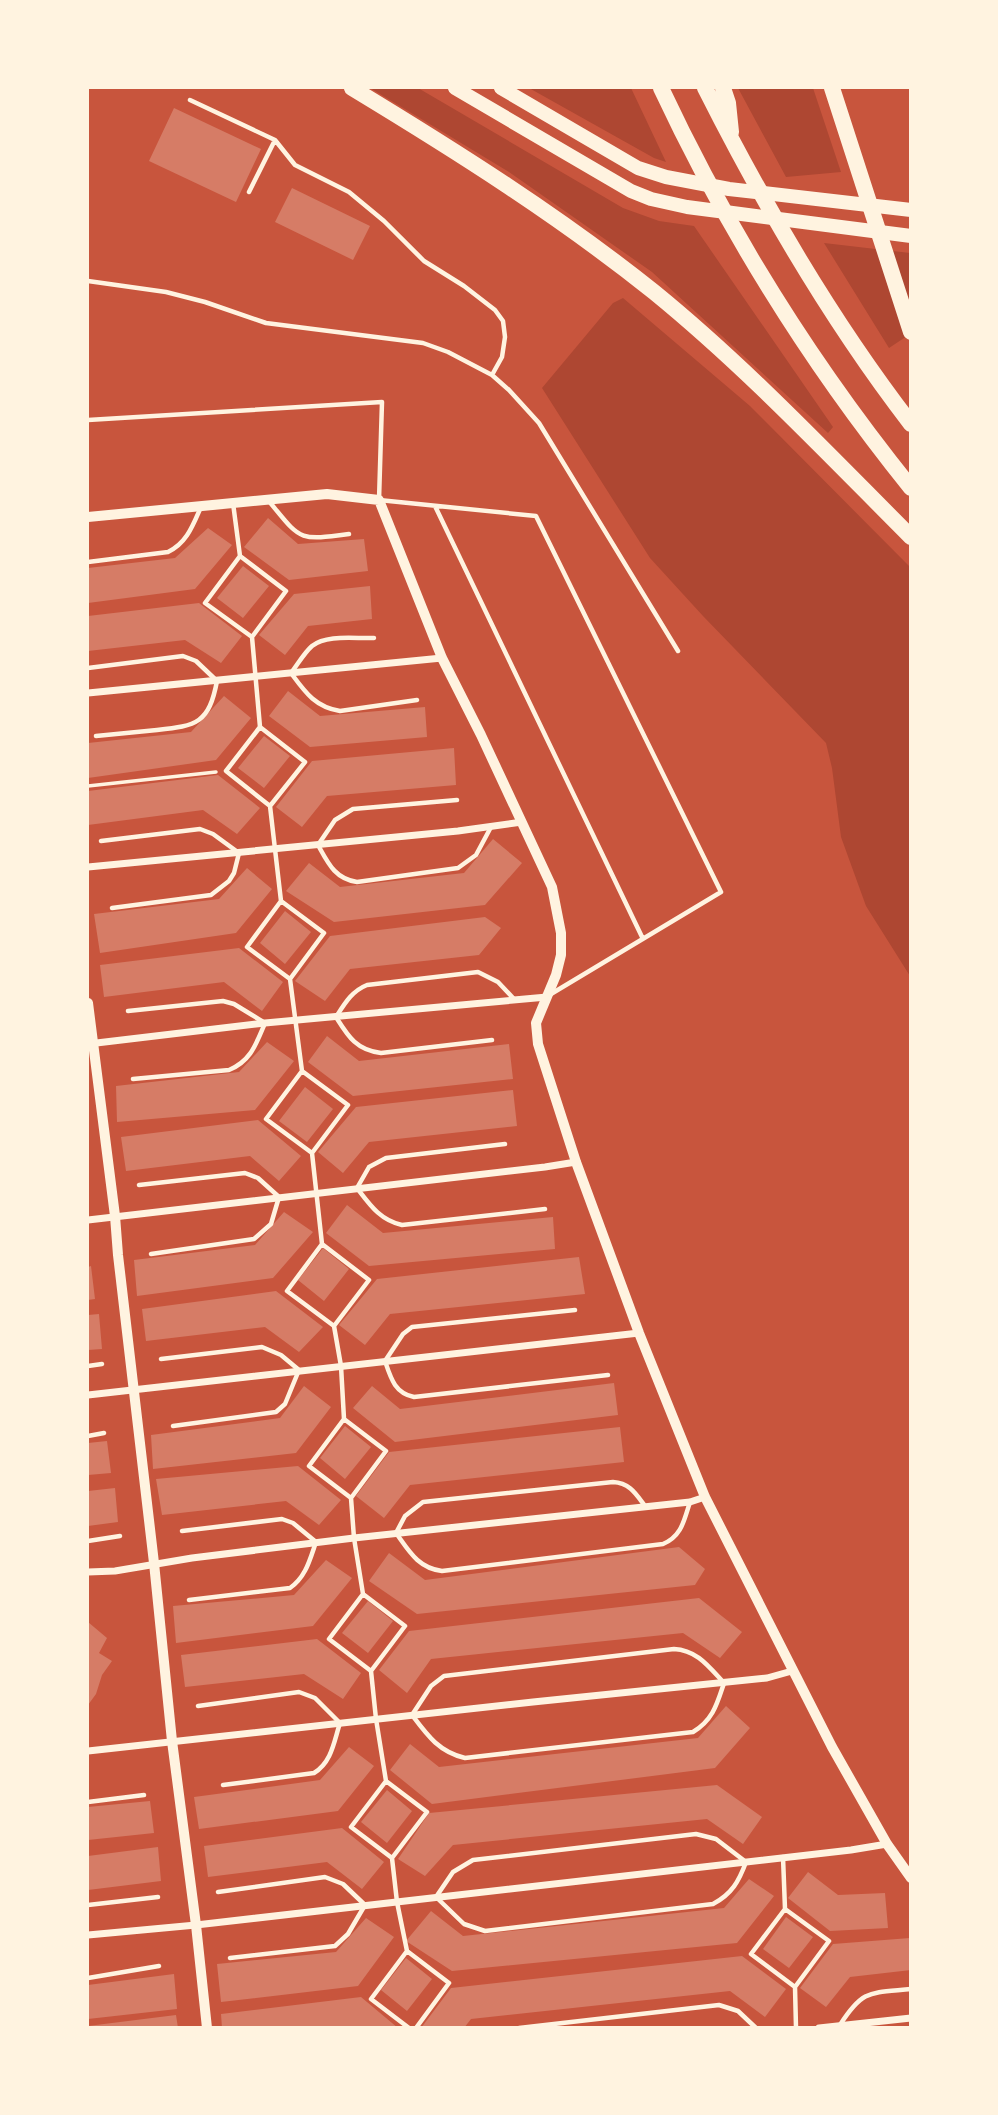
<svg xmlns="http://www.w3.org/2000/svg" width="998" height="2115" viewBox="0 0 998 2115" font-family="Figtree,sans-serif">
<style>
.green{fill:#ae4732}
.building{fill:#d67c66}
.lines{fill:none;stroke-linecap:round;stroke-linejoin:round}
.path{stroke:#fff3e0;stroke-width:3.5}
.service{stroke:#fff3e0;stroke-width:4.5}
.minor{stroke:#fff3e0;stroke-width:7}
.tertiary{stroke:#fff3e0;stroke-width:10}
.primary{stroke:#fff3e0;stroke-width:14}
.motorway{stroke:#fff3e0;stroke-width:16}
</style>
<rect width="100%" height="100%" fill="#c8553d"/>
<!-- green -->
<path class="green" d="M370 88H418L623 208 659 221 694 226 833 427 828 433 652 272 509 172Z
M529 88H631L666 162 654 158Z
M738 88H813L841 172 786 177Z
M824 243 910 253V334L889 348Z
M623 298 750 406 910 567V976L866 906 841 837 832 768 826 743 703 616 650 558 542 388 613 303Z"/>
<!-- building -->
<path class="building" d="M174 108 261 149 236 202 149 161Z
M292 188 370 226 353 260 275 222Z
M268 518 298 544 364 539 368 571 289 580 244 547Z
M208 528 232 545 195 589 88 603V568L175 558Z
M243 566 269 586 243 618 217 598Z
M370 586 372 619 308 626 285 655 259 635 294 594Z
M199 603 242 636 221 663 185 640 88 651V616Z
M288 691 320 716 425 707 427 737 310 747 269 716Z
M224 696 251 718 216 760 88 778V743L191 732Z
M264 736 290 756 264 788 238 768Z
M454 748 456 785 327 796 302 827 276 807 312 761Z
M218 775 260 808 237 834 203 810 88 825V791Z
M493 839 522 863 485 905 334 922 286 891 309 863 340 887 464 873Z
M247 868 272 889 236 933 100 953 94 914 219 899Z
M285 911 311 932 285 964 260 943Z
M485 917 501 928 479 955 350 969 325 1001 295 981 330 936Z
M239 948 283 982 262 1011 224 982 104 997 100 965Z
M327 1036 359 1061 509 1044 513 1079 353 1096 308 1062Z
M267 1042 294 1061 255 1110 117 1122 116 1086 239 1072Z
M305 1087 333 1109 307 1142 279 1121Z
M513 1090 517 1126 369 1142 343 1173 318 1152 356 1107Z
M258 1120 301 1156 279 1181 250 1156 126 1171 121 1137Z
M347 1205 383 1233 553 1217 555 1249 369 1266 326 1233Z
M284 1212 313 1232 273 1278 137 1296 134 1260 255 1245Z
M323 1248 349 1269 324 1301 298 1280Z
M579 1257 585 1294 390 1314 365 1345 339 1325 377 1279Z
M91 1266 95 1299 88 1300V1267Z
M276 1291 323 1327 299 1352 265 1327 146 1341 142 1309Z
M99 1314 102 1349 88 1350V1315Z
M614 1383 618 1415 395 1442 353 1408 372 1386 400 1409Z
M304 1386 331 1407 296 1453 153 1469 151 1435 280 1418Z
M345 1426 371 1447 345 1479 320 1458Z
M620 1427 624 1462 410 1485 384 1518 356 1496 389 1452Z
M107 1441 111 1473 88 1475V1443Z
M298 1466 341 1500 319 1525 286 1501 162 1515 156 1479Z
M115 1488 118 1522 88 1526V1491Z
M679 1547 705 1569 695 1585 417 1614 369 1581 389 1553 425 1580Z
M326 1560 352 1578 313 1626 176 1643 173 1606 294 1595Z
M699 1598 742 1632 720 1658 683 1633 431 1659 407 1693 379 1670 409 1631Z
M368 1601 393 1621 368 1653 342 1633Z
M88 1622 107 1638 99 1653 112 1661 102 1675 96 1694 88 1705Z
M317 1639 361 1673 343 1699 304 1674 185 1687 181 1655Z
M726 1706 750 1728 715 1768 432 1804 390 1770 410 1744 439 1767 698 1738Z
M349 1747 374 1766 338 1811 199 1829 194 1797 320 1780Z
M717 1785 762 1817 743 1844 707 1819 453 1845 425 1876 398 1859 429 1813Z
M387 1790 412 1811 387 1843 361 1822Z
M150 1801 154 1833 88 1840V1807Z
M342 1828 384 1862 362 1889 327 1862 208 1877 204 1846Z
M158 1847 161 1881 88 1890V1856Z
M808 1872 838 1895 885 1893 888 1928 830 1931 788 1898Z
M749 1879 774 1896 737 1943 452 1971 406 1941 431 1911 463 1936 724 1908Z
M786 1917 813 1937 789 1968 763 1949Z
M366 1918 394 1937 358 1986 221 2002 217 1964 336 1952Z
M910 1938 911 1970 850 1977 826 2007 800 1988 833 1944Z
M742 1956 786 1989 765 2017 730 1991 471 2019 464 2028H421L451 1988Z
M406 1958 432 1979 407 2011 381 1990Z
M174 1974 177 2009 88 2019V1985Z
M361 1997 398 2028H222L221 2014Z
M176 2015 178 2028H88V2026Z"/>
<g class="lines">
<!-- path -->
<path class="path" d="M88 786 216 772"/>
<!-- service -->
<path class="service" d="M190 100 275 140 295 165 349 192 384 221 424 261 464 286 495 310 503 321 505 337 502 357 492 375
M249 192 275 140
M88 281 166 292 205 302 266 323 423 343 448 352 492 375 509 390 539 423 678 651
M88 420 382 402 379 500 536 516 721 892 551 994
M268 500C301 540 297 541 349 534
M233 503 240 556 205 603 252 637
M435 506 643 939
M240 556 286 591 252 637 260 727 226 771 270 806
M88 562 168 552C187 543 193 525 201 507
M374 638C356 639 327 634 312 646 304 653 298 664 291 673 305 692 315 707 340 711L417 700
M88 668 183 656 196 661 217 681C209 723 197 726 157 730 137 732 116 734 96 736
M260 727 305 762 270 806 281 901 247 947 290 979
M457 800 353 809 335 820 318 845C328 863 335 879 357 882L458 868 476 855 491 827
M101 841 200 829 213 834 239 853 234 873 229 881 211 895 112 908
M281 901 324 933 290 979 302 1071 348 1105 312 1153 322 1244 287 1291 334 1326 341 1366 344 1419 309 1466 351 1498
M128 1011 223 1001 234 1004 265 1023C256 1044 251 1061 229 1070L133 1079
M492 1040 381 1053C356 1050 348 1036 336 1017 345 1003 352 991 367 985L478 972 498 982 514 999
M302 1071 266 1119 312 1153
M505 1144 386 1158 369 1167 357 1188C370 1205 380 1220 402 1225L545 1209
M139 1185 245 1173 258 1178 279 1197 271 1224 254 1239 151 1254
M322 1244 369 1280 334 1326
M575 1310 412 1327 403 1334 385 1361C391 1379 395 1393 414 1397L608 1375
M161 1359 262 1347 281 1355 299 1370 285 1404 276 1412 173 1426
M88 1366 102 1364
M344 1419 386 1451 351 1498 354 1538 363 1594 405 1626 371 1671 376 1719 386 1781 427 1812 392 1858 397 1902 407 1951 449 1983 416 2028
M88 1436 104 1433
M645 1506C636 1494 630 1483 613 1482L423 1502 405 1516 396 1533C409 1551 418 1568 442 1571L663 1544C682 1536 684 1520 690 1502
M182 1531 282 1519 293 1523 316 1542C310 1559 306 1577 290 1588L189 1600
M88 1541 120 1536
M363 1594 329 1639 371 1671
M674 1649C697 1650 709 1667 724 1683 717 1704 713 1720 693 1732L465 1758C439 1752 427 1735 412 1715L431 1686 444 1676Z
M198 1706 299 1692 315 1698 340 1723C334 1741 332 1762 314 1773L223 1785
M386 1781 351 1827 392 1858
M88 1802 144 1795
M696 1834 716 1839 746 1862C739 1881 732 1894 713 1904L485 1931 464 1924 436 1897 453 1872 473 1860Z
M783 1857 785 1909 751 1954 795 1987
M218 1892 325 1877 343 1884 365 1905 348 1934 335 1946 230 1958
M88 1905 158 1897
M785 1909 829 1941 795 1987 796 2028
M407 1951 371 1999 409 2028
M88 1978 159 1966
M842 2027 840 2025C863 1989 870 1993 911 1989
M519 2028 719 2005 738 2011 756 2028"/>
<!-- minor -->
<path class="minor" d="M88 693 442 658
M88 867 458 831 522 822
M88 1044 265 1023 547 997
M88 1220 545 1167 576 1162
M88 1395 639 1333
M88 1572 115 1571 192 1558 354 1538 690 1502 705 1497
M88 1751 533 1702 767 1678 792 1671
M88 1935 196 1925 851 1850 887 1844
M819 2028 911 2018"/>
<!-- tertiary -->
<path class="tertiary" d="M88 517 327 494 379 500 442 658 481 735 552 887 561 933V955L556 975 536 1023 538 1044 576 1162 639 1333 705 1497 832 1747 887 1844 911 1878
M88 1003 115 1216 118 1255 154 1563 172 1741 196 1925 207 2028"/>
<!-- primary -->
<path class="primary" d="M455 88 631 191 651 199 687 207 911 236
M501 88 638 168 666 177 729 189 911 210"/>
<!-- motorway -->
<path class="motorway" d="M352 88C456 151 559 216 654 292 746 367 827 453 911 537
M661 88C728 231 811 364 911 488
M705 88C764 205 830 319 911 424
M723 88 728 103 731 132
M832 88 911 332"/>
</g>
<!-- border -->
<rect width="998" height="2115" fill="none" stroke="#fff3e0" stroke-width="178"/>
</svg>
